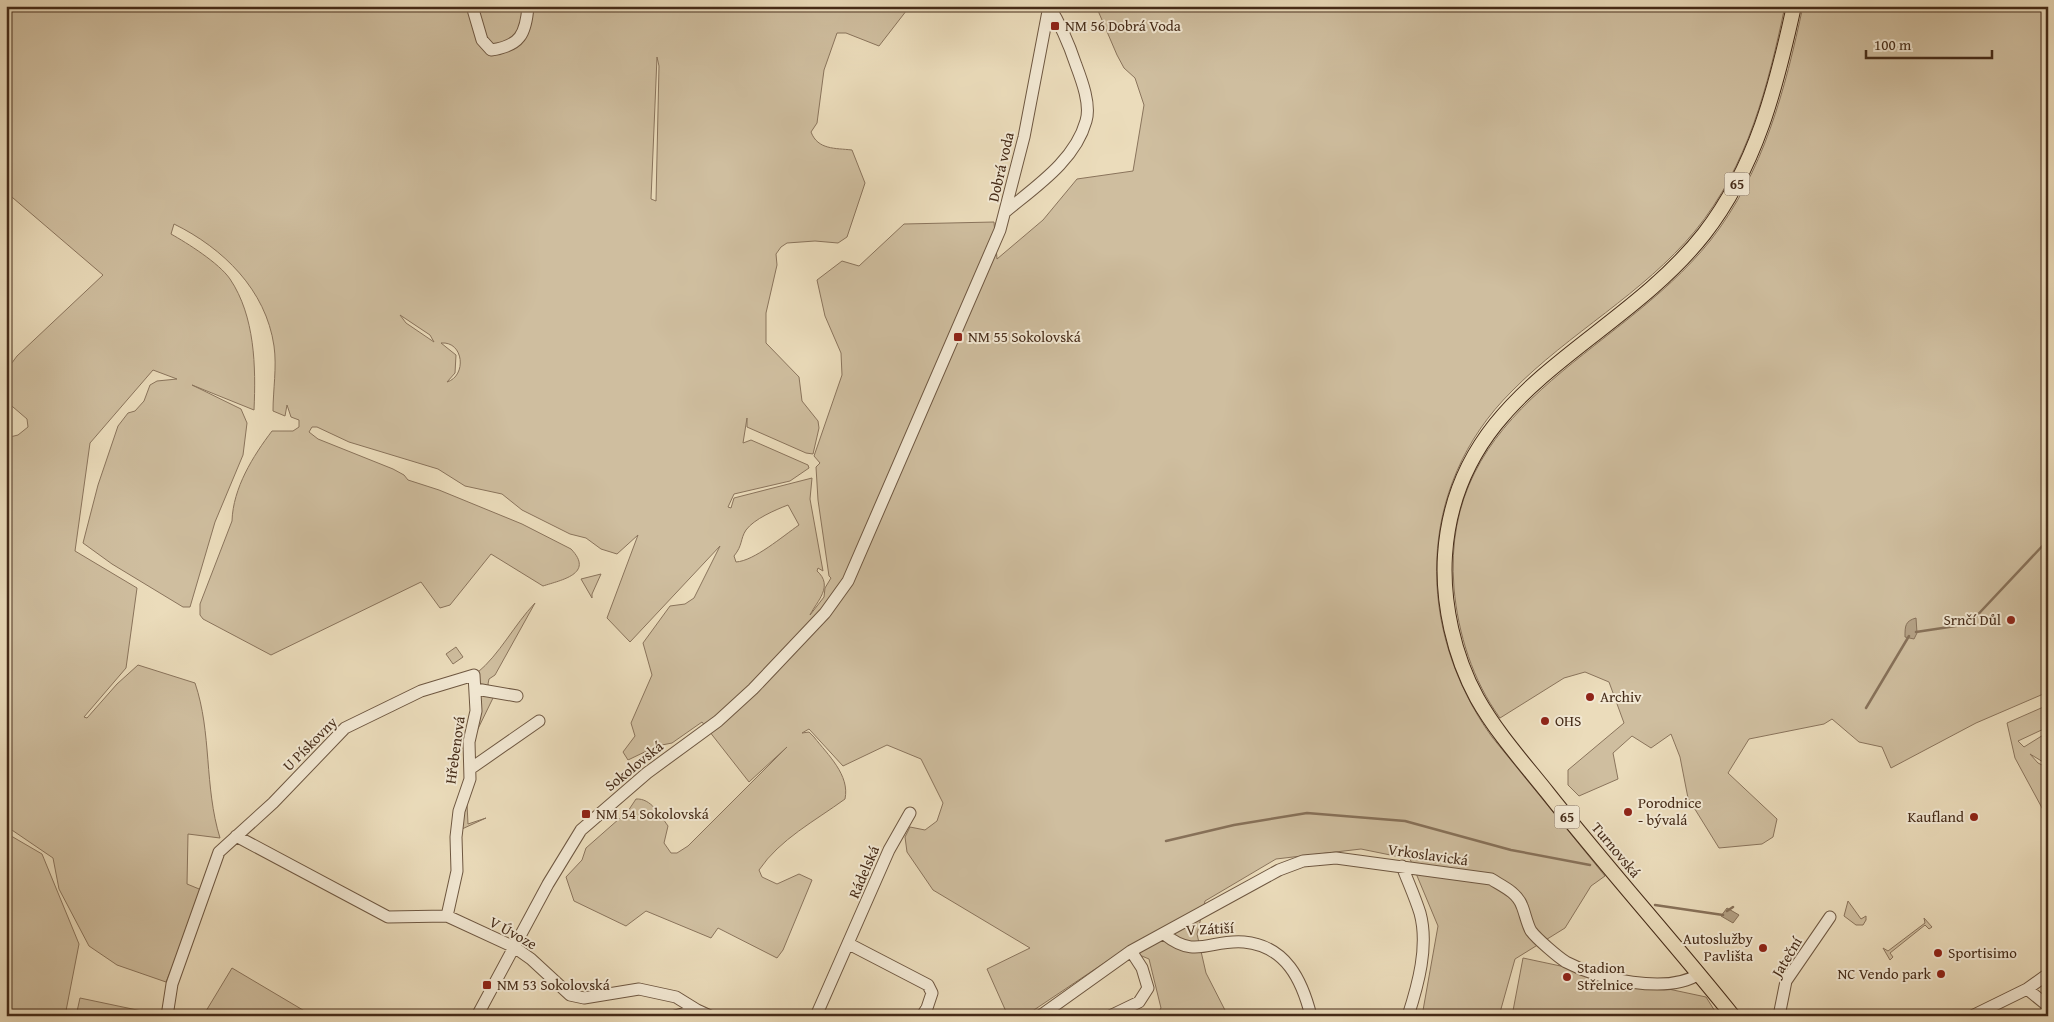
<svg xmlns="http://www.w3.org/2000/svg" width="2054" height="1022" viewBox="0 0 2054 1022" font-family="'Gentium Book Plus',serif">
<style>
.green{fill:#cfbe9f;stroke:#8a745c;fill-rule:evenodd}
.water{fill:#b3a084;stroke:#877159}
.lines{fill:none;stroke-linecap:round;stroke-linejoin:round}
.stream{stroke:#877159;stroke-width:2.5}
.minor-casing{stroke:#6e5741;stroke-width:13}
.major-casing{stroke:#452b18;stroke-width:16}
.minor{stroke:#f2e8d3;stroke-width:11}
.major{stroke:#ebdcbb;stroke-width:14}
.poi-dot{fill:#8f2418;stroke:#f2e8d3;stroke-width:2}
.labels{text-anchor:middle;stroke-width:4;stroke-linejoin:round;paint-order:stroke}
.shield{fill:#f2e8d3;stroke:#796450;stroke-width:1}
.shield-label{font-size:14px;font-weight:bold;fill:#452b18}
.poi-label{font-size:15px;fill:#452b18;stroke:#f2e8d3;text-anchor:start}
.street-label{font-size:15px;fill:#452b18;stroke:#f2e8d3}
</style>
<rect width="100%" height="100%" fill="#ebdcbb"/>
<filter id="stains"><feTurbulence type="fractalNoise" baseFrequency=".004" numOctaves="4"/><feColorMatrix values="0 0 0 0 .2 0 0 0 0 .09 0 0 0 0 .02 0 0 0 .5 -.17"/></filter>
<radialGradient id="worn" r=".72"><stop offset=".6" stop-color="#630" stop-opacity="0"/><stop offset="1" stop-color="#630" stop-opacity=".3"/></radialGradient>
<!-- green -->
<path class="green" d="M6 6H910L879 46 846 33H837L824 70 817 123 811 132C818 150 835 148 852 150L865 183 847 237 838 243 815 241 787 243 781 247 776 254 777 265 766 313V343L799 377 802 401 818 421 819 428 813 454 806 453 747 427V418L743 443 751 440 808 465 809 468 790 481 734 494 728 507 731 508 734 498 812 478 810 499 823 571 818 568 817 571C834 586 817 601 810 615L824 597 825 588 831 578 829 576 818 500 816 467 820 463 814 456 842 375 841 353 825 316 817 280 842 261 859 266 904 224 994 222 997 259 1043 220 1077 179 1133 171 1144 105 1135 78 1124 68 1117 55 1096 6H1785C1768 86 1748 166 1695 231 1643 294 1569 333 1512 391 1415 487 1415 630 1492 737L1605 876 1591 886 1565 928 1515 959 1499 1016H1422L1438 926 1410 859 1361 849 1276 859 1205 901 1197 934 1206 973 1228 1016H1156L1161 1008 1149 959 1125 949 1025 1016H1008L987 969 1030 948 933 890 907 852 905 837 910 827 925 830 937 821 943 803 921 759 887 745 843 766 809 729 802 733 809 732 814 737C828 755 850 775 845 799 815 821 780 839 759 870L762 877 777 884 799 874 812 880 783 950 777 958 718 928 711 938 646 911 626 926 574 901 566 877 582 860 586 848 628 811 636 799C651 798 660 815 668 826L664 843 671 853H677L688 846 787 747 749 782 702 722 672 743 657 746 628 760 623 752 635 736 631 723 652 675 643 643 670 606 685 604 694 598 720 546 630 642 607 618 638 535 617 554 601 549 586 538 570 534 522 510 502 494 465 486 438 469 349 442 317 427H312L309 432 318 439 393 469 404 475 408 480 439 490 522 524 571 549C595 574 561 580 543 586L491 554 450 605 440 608 421 582 271 655 203 619 200 615V604L232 521C233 488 253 456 272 431H293L299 427V420L291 417 287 405 285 416 273 411C273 390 277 367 274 346 266 290 223 248 174 224L171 234C187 243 219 263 230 279 255 316 256 367 254 410L192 385 241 409 247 423 243 455 215 522 190 607H183L112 564 83 543 98 485 118 426 128 413 135 411 144 401 150 385 157 381 177 379 153 370 90 443 75 551 137 588 126 668 84 717 87 718 117 684 138 665 195 683C212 733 204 786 220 838L188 834 187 884 204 891 166 982 117 965 89 946 59 889 53 858 6 826V438L18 435 28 427 27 419 6 401V371L17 356 103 275 6 192ZM657 57 659 66 656 201 651 199ZM400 315 430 335 434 342 406 323ZM441 343C464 341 467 376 447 382L455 373 456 355ZM788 505 799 525C783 536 754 561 736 562L734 556C743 545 740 539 746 530 754 519 775 510 788 505Z
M1803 6H2048V692L1976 723 1891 768 1882 747 1859 742 1832 719 1824 724 1749 739 1728 773 1777 819 1773 837 1762 844 1719 848 1688 798 1680 757 1671 734 1651 748 1632 736 1613 753 1618 779 1579 796 1568 785V770L1624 723 1609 682 1585 672 1564 678 1500 718C1473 681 1458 634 1454 588 1439 405 1616 358 1710 241 1764 172 1785 90 1803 6Z
M601 574 592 594V598L581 579Z
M535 603 495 675 489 679 488 684 493 698 473 739 467 804 468 824 486 818 462 829 477 673C500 654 514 625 535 603Z
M456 647 463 657 453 664 446 654Z
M2048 705V727L2018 741 2024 747 2048 732V765L2030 754 2038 763 2048 768V819L2015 758 2007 723Z
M6 833 42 854 79 944 65 1016H6Z
M1848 901 1861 919 1866 916V920L1863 925H1856L1844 916Z
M1924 918 1932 927 1929 929 1925 925 1890 953 1893 957 1890 960 1883 948 1888 951 1925 923Z
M1523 958 1706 997 1718 1016H1512Z
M232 968 313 1016H203Z
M80 998 156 1014 155 1016H76Z"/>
<!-- water -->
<path class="water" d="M1916 618 1917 633 1914 639 1905 637C1905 626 1905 621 1916 618Z
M1727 908 1739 915 1733 923 1721 916Z"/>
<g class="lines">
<!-- stream -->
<path class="stream" d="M1916 632 1969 624 2048 540
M1866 708 1909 636
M1166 841 1234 825 1307 813 1405 821 1511 850 1590 865
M1655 905 1723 915
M1727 911 1733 907"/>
<defs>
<path id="minor" d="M472 6 482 40 491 50C520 46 526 34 528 6
M1005 212C1035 187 1075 161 1086 121 1091 105 1082 81 1076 65 1069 44 1061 25 1049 6
M476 689 517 696
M470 769 539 721
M236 836 388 917 447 916 514 947 531 959 570 995 584 998 639 989 676 997 697 1010
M1402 866C1408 882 1415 897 1420 913 1429 946 1418 985 1408 1016
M1164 934C1196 960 1210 939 1244 942 1286 946 1302 980 1311 1016
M849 944 928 985 932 993 927 1008 922 1016
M2027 989 2048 1006
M167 1016 172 984 219 852 273 803 345 728 421 691 474 675 476 711 469 742 470 779 459 811 456 837 457 871 447 916
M477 1016 548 884 581 830 647 773 718 721 753 689 825 613 848 581 1000 230 1024 137 1049 6
M675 1016 697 1010 710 1016
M816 1016 889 850 910 813
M1040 1016 1131 951 1279 870 1303 861 1336 858 1491 879C1502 886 1517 892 1522 906 1525 913 1527 924 1531 931 1537 939 1558 957 1566 962 1598 979 1667 995 1699 974
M1110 1016 1139 1002 1148 988 1142 968 1131 951
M1779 1016 1786 981 1830 917
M1972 1016 2027 989 2048 974"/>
<path id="major" d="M1733 1016C1672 940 1607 868 1547 792 1523 762 1496 732 1477 698 1454 656 1442 603 1445 555 1456 387 1614 348 1704 234 1756 167 1776 88 1794 6"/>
</defs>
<!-- minor casing -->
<use href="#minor" class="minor-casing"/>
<!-- major casing -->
<use href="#major" class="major-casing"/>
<!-- minor -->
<use href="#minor" class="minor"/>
<!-- major -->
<use href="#major" class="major"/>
</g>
<!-- markers -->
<g class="poi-dot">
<rect x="1050" y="21" width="10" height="10" rx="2.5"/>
<rect x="953" y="332" width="10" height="10" rx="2.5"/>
<circle cx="2011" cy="620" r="5"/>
<circle cx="1590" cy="697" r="5"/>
<circle cx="1545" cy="721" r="5"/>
<circle cx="1628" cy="812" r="5"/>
<rect x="581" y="809" width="10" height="10" rx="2.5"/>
<circle cx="1974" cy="817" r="5"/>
<circle cx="1763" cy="948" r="5"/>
<circle cx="1938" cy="953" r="5"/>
<circle cx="1941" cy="974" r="5"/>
<circle cx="1567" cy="977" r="5"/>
<rect x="482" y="980" width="10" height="10" rx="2.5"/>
</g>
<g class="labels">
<!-- shield labels -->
<g class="shield">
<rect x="1724.5" y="172.5" width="25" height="23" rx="4"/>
<rect x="1554.5" y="805.5" width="25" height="23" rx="4"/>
</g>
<g class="shield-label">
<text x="1737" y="189">65</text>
<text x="1567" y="822">65</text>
</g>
<!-- poi labels -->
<g class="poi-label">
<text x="1065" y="31">NM 56 Dobrá Voda</text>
<text x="968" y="342">NM 55 Sokolovská</text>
<text x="2001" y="625" text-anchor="end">Srnčí Důl</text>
<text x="1600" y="702">Archiv</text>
<text x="1555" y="726">OHS</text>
<text x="1638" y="808">Porodnice<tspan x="1638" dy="17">- bývalá</tspan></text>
<text x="596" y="819">NM 54 Sokolovská</text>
<text x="1964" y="822" text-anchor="end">Kaufland</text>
<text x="1753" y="944" text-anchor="end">Autoslužby<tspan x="1753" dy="17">Pavlišta</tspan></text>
<text x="1948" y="958">Sportisimo</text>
<text x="1577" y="973">Stadion<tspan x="1577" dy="17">Střelnice</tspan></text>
<text x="1931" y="979" text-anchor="end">NC Vendo park</text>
<text x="497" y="990">NM 53 Sokolovská</text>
</g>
<!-- street labels -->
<g class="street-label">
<text transform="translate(1001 167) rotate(-77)" y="5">Dobrá voda</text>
<text transform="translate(310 744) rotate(-45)" y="5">U Pískovny</text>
<text transform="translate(455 750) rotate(-82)" y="5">Hřebenová</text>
<text transform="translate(634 766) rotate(-39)" y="5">Sokolovská</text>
<text transform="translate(1616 850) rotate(50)" y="5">Turnovská</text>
<text transform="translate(1428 855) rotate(8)" y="5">Vrkoslavická</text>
<text transform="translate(864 872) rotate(-67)" y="5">Rádelská</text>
<text transform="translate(1210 929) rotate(-3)" y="5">V Zátiší</text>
<text transform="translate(513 933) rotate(29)" y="5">V Úvoze</text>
<text transform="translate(1787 957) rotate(-59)" y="5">Jateční</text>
</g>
</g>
<!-- margin -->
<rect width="2054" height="1022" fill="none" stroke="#ebdcbb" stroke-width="25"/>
<rect x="8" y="8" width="2039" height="1007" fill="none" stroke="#452b18" stroke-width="2.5"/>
<rect x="12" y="12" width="2029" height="997" fill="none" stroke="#452b18"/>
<!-- scale -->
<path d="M1866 50v8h126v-8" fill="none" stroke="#452b18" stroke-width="2.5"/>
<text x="1874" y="50" font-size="15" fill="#452b18" stroke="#f2e8d3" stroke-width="4" paint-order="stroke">100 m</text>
<rect width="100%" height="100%" filter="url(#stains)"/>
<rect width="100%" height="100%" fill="url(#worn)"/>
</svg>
